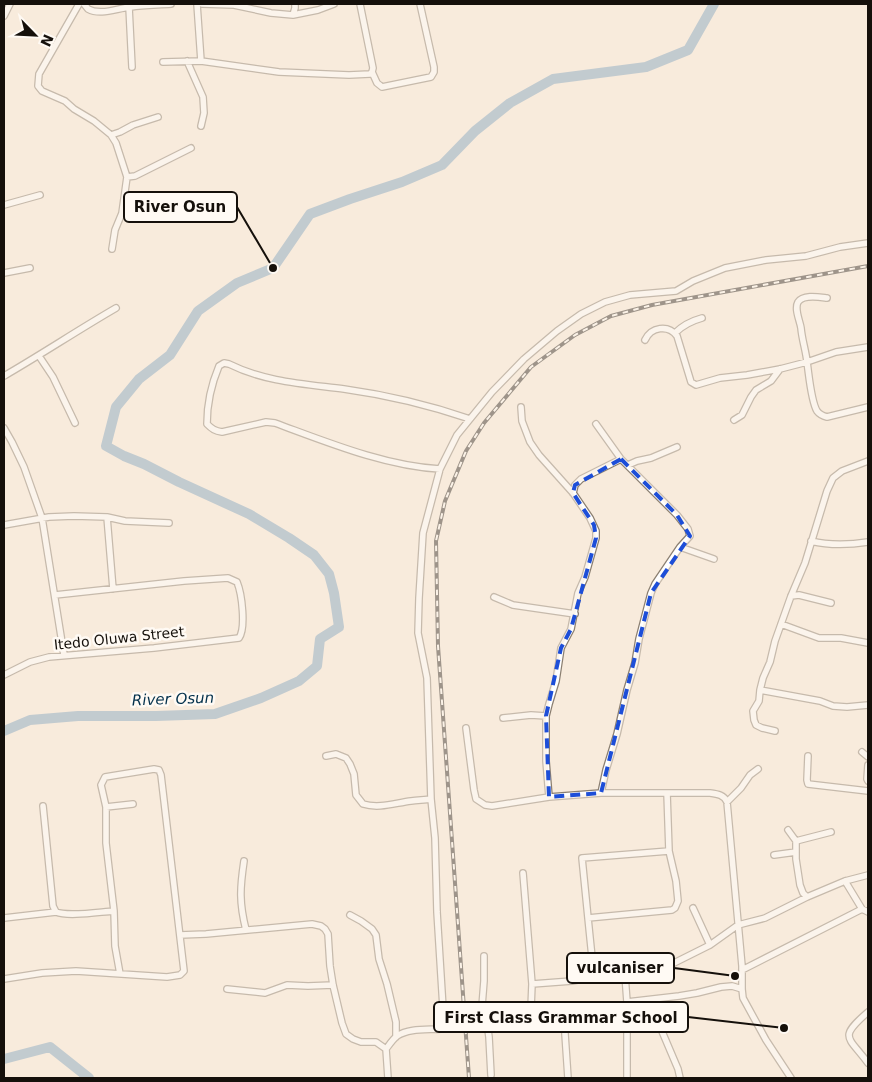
<svg xmlns="http://www.w3.org/2000/svg" width="872" height="1082" viewBox="0 0 872 1082" font-family="'DejaVu Sans',sans-serif">
<style>
.lines{fill:none;stroke-linecap:round;stroke-linejoin:round}
.river{stroke:#82a4bf;stroke-width:10}
.minor-casing{stroke:#8b7f71;stroke-width:8}
.minor{stroke:#fff;stroke-width:5.5}
.rail-casing{stroke:#322c26;stroke-width:4}
.rail{stroke:#fffaf4;stroke-width:2;stroke-dasharray:5.5;stroke-linecap:butt}
.marked{fill:none;stroke:#1d4ed8;stroke-width:4;stroke-dasharray:10 6;stroke-linejoin:round}
.labels{text-anchor:middle;stroke-width:5;stroke-linejoin:round;paint-order:stroke}
.street-label{font-size:14px;fill:#15100b;stroke:#fffaf4}
.water-label{font-size:15px;font-style:italic;fill:#04314c;stroke:#fffaf4}
.leader{fill:none;stroke:#15100b;stroke-width:2}
.callout-dot{fill:#15100b;stroke:#fffaf4;stroke-width:2}
.callout{fill:#fffaf4;stroke:#15100b;stroke-width:2}
.callout-label{font-size:15px;text-anchor:middle;font-weight:bold;fill:#15100b}
</style>
<rect width="100%" height="100%" fill="#f8ebdc"/>
<g class="lines">
<!-- river -->
<path class="river" d="M4 731 30 720 78 716H156L215 714 261 698 299 681 317 666 320 639 339 627 334 593 329 574 314 555 289 538 249 514 179 482 144 464 124 456 106 446 116 407 139 379 170 355 198 311 237 283 273 268 310 214 350 199 402 182 442 165 475 131 510 103 553 79 646 67 688 50 714 4
M4 1059 50 1047 89 1078"/>
<defs>
<path id="minor" d="M79 4 39 74 38 86 42 91 65 101 74 109 94 121 111 135 116 143 127 177 122 213 115 230 112 249
M84 4 88 9C101 16 117 8 131 7 144 5 158 5 171 4
M197 4 201 61
M202 4 234 5 271 13 293 15 318 10 334 4
M129 7 132 67
M293 15 295 8V4
M4 16 10 4
M187 61 203 97 204 113 201 126
M163 62 201 61 279 72 349 75 370 74 372 72 373 68 360 4
M372 72 377 83 382 87 431 77 434 72V67L420 4
M111 135 120 132 133 125 158 117
M127 177 135 176 191 148
M4 205 40 195
M122 213C137 215 150 214 165 211
M4 273 30 268
M827 298C819 297 803 294 798 302 794 309 800 321 801 328 802 340 806 351 807 362 809 375 811 401 817 411 820 415 823 416 827 417L868 407
M675 333C683 325 691 321 702 318
M645 340C651 327 668 324 677 336L691 382 696 385 720 378 747 375 780 369 807 362 836 352 868 347
M39 356 53 377 75 423
M4 376C42 354 78 330 116 308
M521 407 522 421 530 442 539 455 573 493 590 518 596 531V538L585 577 578 593 571 629 561 648 556 681 549 704 546 716V761L549 797
M734 420 742 415 751 397 756 390 771 381 780 369
M596 424 621 459 677 515 688 529 690 536 680 547 655 584 651 593 639 639 635 663 627 690 617 734 606 770 601 793
M4 428 12 442 24 467 42 518 64 655
M628 465 637 461 651 458 677 447
M440 469C385 466 327 442 275 423L266 422 222 432C215 431 212 429 207 424 207 403 211 385 219 366L224 363 229 364C265 382 305 384 344 389 387 395 429 405 470 419
M573 493 575 485 581 479 621 459
M107 517 113 589
M4 525 49 517 74 516 107 517 125 521 169 523
M811 541C831 546 849 545 868 542
M680 547 714 559
M791 596 799 595 831 603
M494 597 513 605 575 614
M781 624 819 638H841L868 643
M4 675 30 662 49 657 154 648 239 638C246 628 242 594 237 582L228 578 184 581 55 595
M760 690 820 701 833 706 847 707 868 705
M503 718 531 715 546 716
M466 728 474 790 476 799 485 805 492 806 549 797 601 793H710C718 794 724 795 727 802L742 966V989L743 998 766 1040 791 1078
M775 731 762 728 756 725 754 720 753 711 759 701 760 690 763 678 770 662 775 641 791 596 805 563 827 491 833 478 842 471 868 461
M862 752 868 757
M326 756 336 754 346 758 350 764 354 774 356 795 363 804C379 809 395 803 411 801 418 800 425 800 431 799
M808 756 807 780 808 784 868 791
M868 765 867 779 868 781
M727 802 741 788 750 775 758 769
M43 806 53 906 56 912C68 917 99 912 114 911
M788 830 796 841V859L800 885 803 893 807 897
M796 841 831 832
M774 855 796 852
M244 861C240 888 239 902 246 930
M845 881 862 909 868 912
M693 908 710 945
M350 915 361 921 372 929 376 935 379 959 387 984 396 1022V1037
M4 918 56 912
M588 918 582 858 669 851
M180 935 206 934 312 924 321 926 325 929 328 934 330 966 333 985 342 1023 346 1034 353 1039 361 1042H376L386 1049
M484 956V981L482 1006 487 1023 489 1037 491 1075
M742 970 862 909
M120 974 115 946 114 911 106 843V807L133 804
M625 975 627 1002V1078
M594 977 588 918 672 910 675 908 678 901 676 881 669 851 667 793
M4 979 42 973 76 971 167 977 180 975 184 971 161 775 159 770 154 769 105 777 101 785 106 807
M532 984 572 981 594 977 625 975 653 971 672 964 710 945 738 925 765 918 807 897 845 881 868 875
M227 989 265 993 287 985 308 986 333 985
M627 1002 679 996 697 993 721 987 732 986 742 989
M868 1012C838 1038 848 1036 868 1063
M565 1015V1034L568 1078
M485 1019 526 1013 530 1011 531 1008 532 984 523 873
M627 1022 649 1020 656 1023 661 1029 678 1069 680 1078
M388 1078 386 1049C389 1045 393 1039 397 1036 409 1028 426 1030 441 1029L443 1028 444 1024 437 912 435 838 431 799 427 678 418 633 419 598 423 533 440 469 457 435 492 392 524 359 557 331 581 314 605 302 630 295 676 291 693 281 725 268 766 260 806 256 840 247 868 243"/>
</defs>
<!-- minor casing -->
<use href="#minor" class="minor-casing"/>
<!-- minor -->
<use href="#minor" class="minor"/>
<defs>
<path id="rail" d="M469 1078 438 646 436 541 445 501 466 451 484 423 531 367 575 335 611 316 652 305 868 266"/>
</defs>
<!-- rail casing -->
<use href="#rail" class="rail-casing"/>
<!-- rail -->
<use href="#rail" class="rail"/>
</g>
<!-- marked area -->
<path d="M0 0H872V1082H0ZM621 459 677 515 690 536 651 593 601 793 549 797 546 716 561 648 571 629 596 538 594 525 573 493 575 485Z" fill="#f8ebdc" fill-opacity=".55" fill-rule="evenodd"/>
<path class="marked" d="M621 459 677 515 690 536 651 593 601 793 549 797 546 716 561 648 571 629 596 538 594 525 573 493 575 485Z"/>
<g class="labels">
<!-- street labels -->
<g class="street-label">
<text transform="translate(119 638) rotate(-6)" y="5">Itedo Oluwa Street</text>
</g>
<!-- water labels -->
<g class="water-label">
<text transform="translate(173 699) rotate(-2)" y="5">River Osun</text>
</g>
</g>
<!-- callouts -->
<path class="leader" d="M273 268L237 207M735 976L674 968M784 1028L688 1017"/>
<g class="callout-dot">
<circle cx="273" cy="268" r="5"/>
<circle cx="735" cy="976" r="5"/>
<circle cx="784" cy="1028" r="5"/>
</g>
<g class="callout">
<rect x="124" y="192" width="113" height="30" rx="5"/>
<rect x="567" y="953" width="107" height="30" rx="5"/>
<rect x="434" y="1002" width="254" height="30" rx="5"/>
</g>
<g class="callout-label">
<text x="180" y="212">River Osun</text>
<text x="620" y="973">vulcaniser</text>
<text x="561" y="1023">First Class Grammar School</text>
</g>
<!-- border -->
<rect width="872" height="1082" fill="none" stroke="#15100b" stroke-width="10"/>
<!-- north arrow -->
<g transform="translate(35 35) rotate(114)" stroke="#fffaf4" stroke-width="4" paint-order="stroke">
<path d="M0-4L9 19L0 12L-9 19Z" fill="#15100b"/>
<text y="-8" font-size="14" font-weight="bold" text-anchor="middle" fill="#15100b">N</text>
</g>
</svg>
